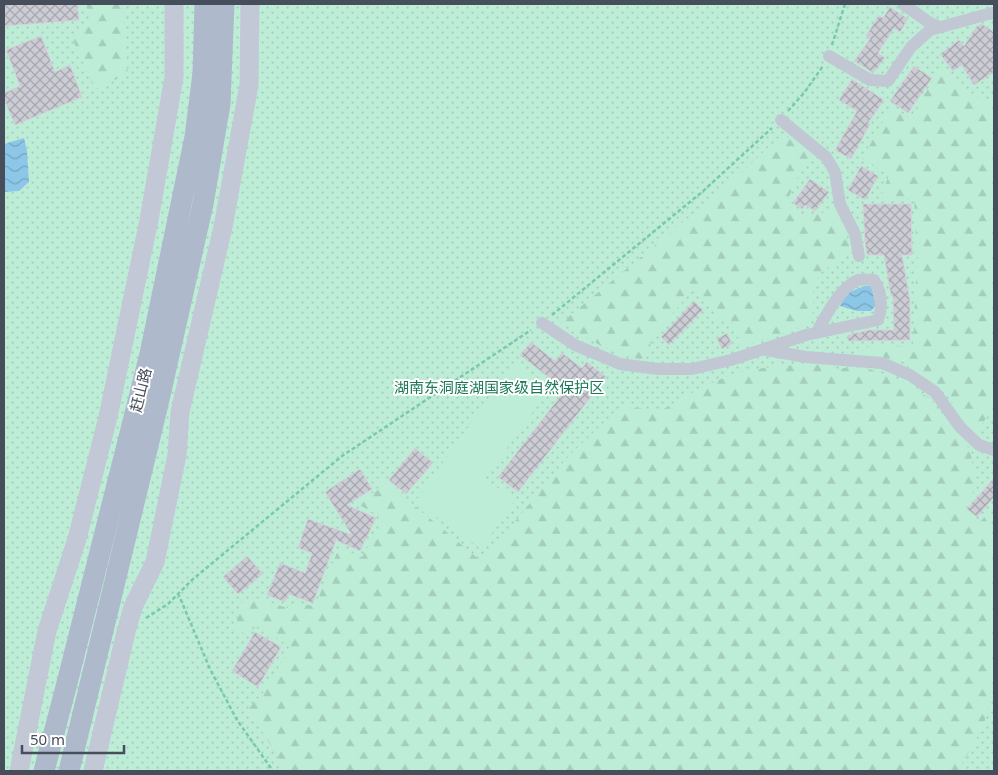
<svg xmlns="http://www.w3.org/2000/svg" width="998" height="775" viewBox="0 0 998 775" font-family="'Noto Sans','Noto Sans SC',sans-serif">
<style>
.grass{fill:url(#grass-dots)}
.forest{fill:url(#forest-firs)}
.pitch{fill:#beedd7}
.water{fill:url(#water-waves)}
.building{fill:url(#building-cross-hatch);stroke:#d2d3da}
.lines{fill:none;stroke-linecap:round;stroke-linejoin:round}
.path{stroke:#78c9ad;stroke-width:2.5;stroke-dasharray:4 2.5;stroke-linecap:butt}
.street{stroke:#c2c8d3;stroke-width:12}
.secondary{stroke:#c2c8d6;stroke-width:19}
.primary{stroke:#afb9cc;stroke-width:21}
.labels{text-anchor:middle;stroke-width:4;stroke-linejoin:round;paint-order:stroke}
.park-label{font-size:15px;fill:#1b7958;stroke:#fff}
.street-label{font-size:15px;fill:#474e5b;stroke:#fff}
</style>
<defs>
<pattern id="grass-dots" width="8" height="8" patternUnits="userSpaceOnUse" patternTransform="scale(1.25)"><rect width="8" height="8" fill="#beedd7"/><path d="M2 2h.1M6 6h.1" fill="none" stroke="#a5cdbb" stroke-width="1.8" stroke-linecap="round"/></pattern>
<pattern id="forest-firs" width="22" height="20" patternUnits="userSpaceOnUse" patternTransform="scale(1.25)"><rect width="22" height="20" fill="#beedd7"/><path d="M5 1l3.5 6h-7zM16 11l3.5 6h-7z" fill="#a5cdbb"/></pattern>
<pattern id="water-waves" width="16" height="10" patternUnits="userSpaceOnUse" patternTransform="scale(1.25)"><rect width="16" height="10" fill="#8dc7e8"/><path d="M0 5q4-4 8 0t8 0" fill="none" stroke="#75a4bf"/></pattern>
<pattern id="building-cross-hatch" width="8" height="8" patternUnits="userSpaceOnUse" patternTransform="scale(1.25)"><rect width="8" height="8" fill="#cbccd4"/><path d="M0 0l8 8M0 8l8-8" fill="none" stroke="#a7a8af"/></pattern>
</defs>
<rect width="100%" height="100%" fill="#f1efee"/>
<!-- grass -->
<path class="grass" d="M4 4H994V771H4Z"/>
<!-- forest -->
<path class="forest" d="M87 4H124L123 18 128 74 95 89 72 38 89 20Z
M940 64 963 88 988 103 994 100V414L988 415 977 432 957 411 947 394 902 361 862 354 855 349 888 345 913 347 917 257 914 198 880 199 889 175 862 159 890 109 910 118 936 76Z
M783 134 806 151 812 159 799 175 787 201 802 216 814 215 834 210 843 223 850 248 834 264 820 272 813 292V311L810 324 742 347 730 318 718 324 713 308 693 290 652 337 650 347 641 360 603 347 561 323 728 185Z
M810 363 838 369 851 367 869 369 911 385 930 399 970 450 977 487 961 509 979 523 990 511 994 544V687L983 727 958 771H287L248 709 262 694 291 648 261 626 233 636 242 602 259 599 287 608 295 603 315 606 339 548 362 557 384 518 355 503 378 490 380 479 437 524 482 562 566 459 622 405 658 412C682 399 707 383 734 374 758 367 785 366 810 363Z"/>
<!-- pitch -->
<path class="pitch" d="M514 363 550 388 485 479 515 500 481 549 415 502Z"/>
<!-- water -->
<path class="water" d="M24 138 27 151 29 182 19 191 4 192V144Z
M864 286H871L876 305 871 311H857L840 306 847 293Z"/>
<!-- building -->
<path class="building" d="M4 4H77L79 20 4 26Z
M890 7 908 19 900 32 894 28 878 53 885 58 874 72H872L854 61 870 39 866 36 879 15 883 18Z
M982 24 994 32V72L974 85 962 65 953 71 940 54 959 40 964 46 977 26Z
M41 36 55 72 70 65 82 97 15 125 4 99V93L20 86 6 50Z
M914 66 932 78 908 113 890 101Z
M852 79 884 100 868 123 870 124 851 159 835 150 857 111 839 100Z
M861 166 878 176 865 200 848 190Z
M810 179 829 192 815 211 805 205 802 209 793 203Z
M863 204H911L912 255H902L910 301V340L848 341V335L869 330H894L893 296H891L884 255H867L865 242Z
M694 301 703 310 669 345 661 337Z
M727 333 732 344 722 349 717 339Z
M531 342 555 361 562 353 582 368 587 362 606 377 518 492 498 477 565 390 520 355Z
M415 448 433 463 406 494 389 480Z
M360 469 372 489 347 505 376 518 360 551 336 540 313 603 288 594 285 602 267 595 280 563 305 573 312 553 298 548 308 519 352 535 325 492Z
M994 478V497L977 517 967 509Z
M247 556 263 574 238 594 223 577Z
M255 632 281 647 258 687 232 671Z"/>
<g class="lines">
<!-- path -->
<path class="path" d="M832 45 845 4
M788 111 804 93 823 66
M552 315 702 192 772 128
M178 593 210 669 237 720 273 771
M146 618 168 604 193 579 342 456 531 330"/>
<!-- street -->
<path class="street" d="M903 4 930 23 940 27
M829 56 870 80 888 81 911 47 930 30 988 14 994 13
M781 120 826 157 835 172 840 204 855 234 859 256
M542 323 575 345 620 364 658 369H692L731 360 806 335 878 320C883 306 882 293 874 280 870 280 863 279 858 280 841 286 825 317 817 332
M766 350 806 357 882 363 910 375 935 392 960 427 979 445 994 450"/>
<!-- secondary -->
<path class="secondary" d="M19 771 47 631 77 539 108 417 149 220 174 77V4
M93 771 126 632 133 607 155 562 177 455 180 412 223 227 249 85 250 4"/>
<!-- primary -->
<path class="primary" d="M44 771 66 687 150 354 195 137 203 73 205 4
M69 771 158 404 203 204 220 104 224 4"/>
</g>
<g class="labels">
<!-- park labels -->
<g class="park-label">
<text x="499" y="393">湖南东洞庭湖国家级自然保护区</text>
</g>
<!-- street labels -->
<g class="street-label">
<text transform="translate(141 390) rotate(-76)" y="5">赶山路</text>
</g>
</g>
<!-- border -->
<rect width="998" height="775" fill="none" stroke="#474e5b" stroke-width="10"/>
<!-- scale -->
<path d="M22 745v8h102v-8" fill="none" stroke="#474e5b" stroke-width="2.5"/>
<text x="30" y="745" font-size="15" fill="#474e5b" stroke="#ffffff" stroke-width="4" paint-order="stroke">50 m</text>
</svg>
